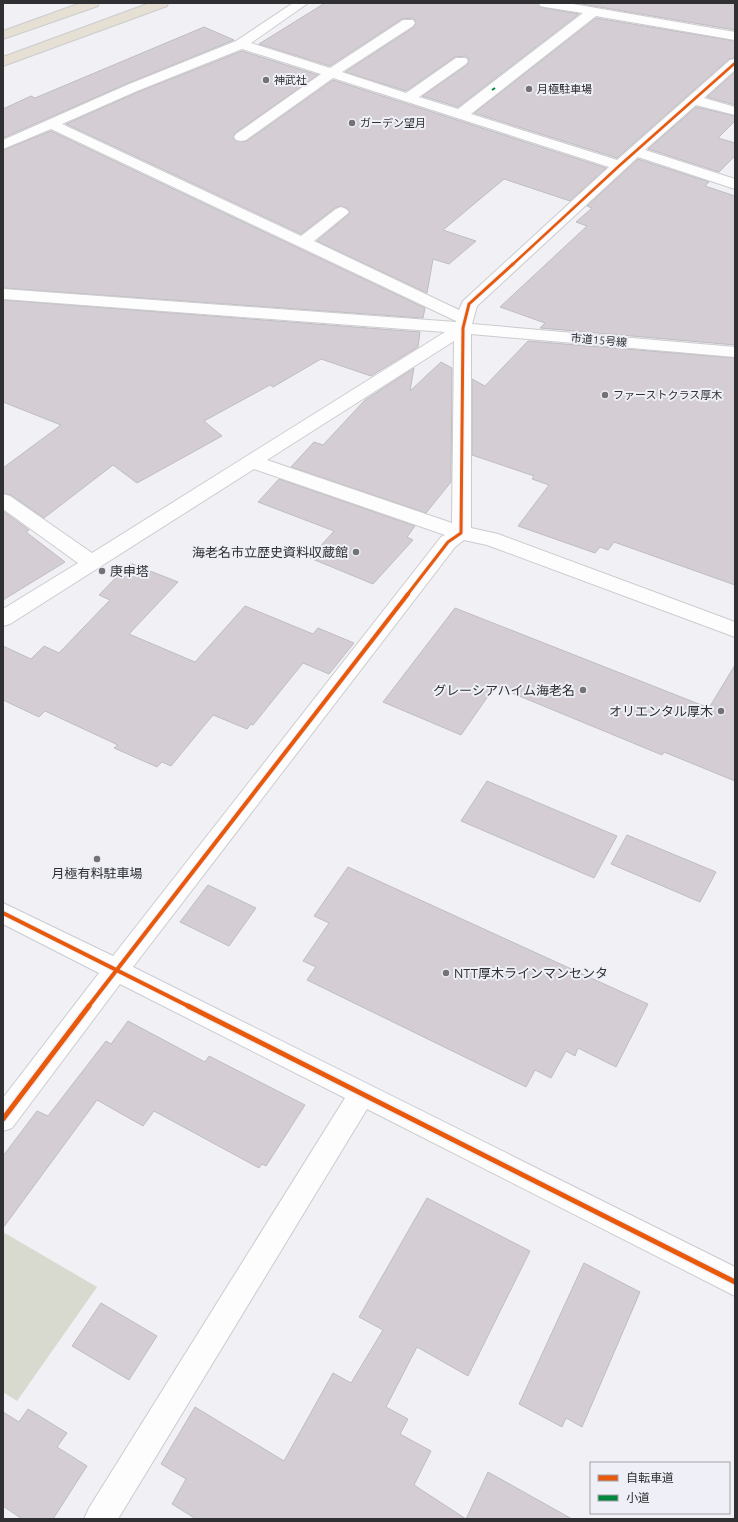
<svg xmlns="http://www.w3.org/2000/svg" width="738" height="1522" viewBox="0 0 738 1522" font-family="Ubuntu,'Noto Sans JP',sans-serif">
<style>
.green{fill:#d9dacf}
.building{fill:#d4cdd4;stroke:#bfbdc1}
.lines{fill:none;stroke-linecap:round;stroke-linejoin:round}
.minor-casing{stroke:#cccccf;stroke-width:2}
.highway-casing{stroke:#ccccce;stroke-width:2}
.minor{fill:#fdfdfe;fill-rule:evenodd}
.highway{fill:#e5e0d3;fill-rule:evenodd}
.quiet{stroke:#00873e;stroke-width:2;stroke-dasharray:4 2;stroke-linecap:butt}
.cycleway-far3-casing{stroke:#eeeff7;stroke-width:4}
.cycleway-far2-casing{stroke:#eeeff7;stroke-width:5}
.cycleway-far1-casing{stroke:#eeeff7;stroke-width:6}
.cycleway-casing{stroke:#eeeff7;stroke-width:8}
.cycleway-far3{stroke:#e8590c;stroke-width:2.5}
.cycleway-far2{stroke:#e8590c;stroke-width:3}
.cycleway-far1{stroke:#e8590c;stroke-width:4}
.cycleway{stroke:#e8590c;stroke-width:5}
.poi-dot{fill:#737377;stroke:#eeeff7;stroke-width:1.5}
.labels{text-anchor:middle;stroke-width:4;stroke-linejoin:round;paint-order:stroke}
.far-poi-label{font-size:11px;fill:#303033;stroke:#eeeff7;text-anchor:start}
.far-street-label{font-size:11px;fill:#303033;stroke:#eeeff7}
.poi-label{font-size:13px;fill:#303033;stroke:#eeeff7;text-anchor:end}
</style>
<rect width="100%" height="100%" fill="#f0f0f5"/>
<!-- green -->
<path class="green" d="M3 1232 97 1287 17 1401 3 1392Z"/>
<!-- building -->
<path class="building" d="M325 3H538L540 7 579 14 458 107 422 96 467 65 469 60 466 56 455 57 406 91 345 72 414 27 416 22 413 18 402 19 330 66 259 44Z
M576 3H735V30Z
M596 18 735 41V58L729 59 617 158 474 113Z
M204 27 234 40 126 84 3 138V109L31 96 35 98Z
M242 51 318 75 235 133 233 138 236 141H247L333 80 606 168 570 201 504 179 443 230 476 241 449 264 433 259 427 293 317 241 350 213 347 208 340 206 335 208 301 234 66 124 138 92Z
M735 72V105L707 97Z
M696 107 735 116V121L718 138 735 143V156L719 172 648 149Z
M51 131 425 308 423 318 3 288V150Z
M638 159 709 182 705 186 735 196V345L540 328 545 323 500 307 587 226 576 222 592 208 587 206Z
M3 300 420 332 418 347 371 376 321 359 273 387 270 385 204 421 222 436 137 483 113 465 44 518 11 495 3 493V468L61 425 3 402Z
M528 341 735 358V585L614 542 608 550 600 547 595 553 518 526 549 485 532 479 534 476 472 455V379L485 386Z
M441 362 452 368 451 482 426 513 291 467 314 442 323 445 365 400 414 368 410 391Z
M279 479 415 526 407 537 413 540 373 584 310 558 334 531 258 502Z
M3 511 29 530 26 532 65 562 3 600Z
M130 563 178 582 129 634 195 662 245 606 313 634 318 628 354 643 329 674 303 663 253 725 251 724 247 729 213 715 171 766 162 762 157 767 114 748 118 745 45 711 39 717 3 700V646L31 659 44 646 59 653 110 600 99 595Z
M455 608 709 708 735 665V781L664 752 662 755 495 686 461 735 383 702Z
M487 781 617 836 594 878 461 821Z
M627 835 716 872 700 902 611 864Z
M348 867 648 1004 616 1067 578 1048 575 1056 566 1051 551 1078 535 1070 526 1087 307 980 316 967 303 961 329 923 314 916Z
M208 885 256 908 229 946 180 922Z
M128 1021 205 1062 209 1056 305 1105 266 1166 262 1164 259 1168 154 1111 143 1126 97 1100 3 1228V1156L37 1111 48 1116 106 1041 111 1044Z
M427 1198 530 1251 468 1376 417 1347 386 1407 408 1419 400 1434 431 1451 414 1485 466 1519 488 1472 572 1519H196L172 1504 186 1479 161 1464 195 1407 284 1461 333 1373 351 1383 383 1330 359 1317Z
M584 1263 640 1292 582 1427 566 1418 562 1427 519 1404Z
M101 1303 157 1336 129 1380 72 1346Z
M28 1409 67 1433 57 1447 87 1466 53 1519H22L3 1506V1412L19 1422Z"/>
<g class="lines">
<defs>
<path id="minor" d="M293 3H308L251 43 330 68 403 20H413L415 23 413 26 342 72 406 93 456 58H466L468 61 466 64 419 97 458 109 583 13 545 7 540 6 539 3H567L735 32V40L596 16 471 114 617 160 730 60 735 59V70L704 98 735 107V115L696 105 645 150 735 179V189L638 157 477 306 472 324 735 347V357L471 334V528L498 534 735 622V637L487 545 464 540 455 547 133 967 735 1267V1296L367 1109 118 1519H84L89 1508 345 1098 120 984 12 1128 3 1131V1098L99 973 3 924V903L113 956 441 537 445 535 254 469 10 624 3 626V609L78 563 3 509V494L10 496 92 553 445 332 3 299V289L456 322V321L51 129 3 149V140L127 85 236 41ZM242 49 321 74 236 134 234 137 236 140 241 141 246 140 333 78 609 167 463 301 459 310 314 241 346 215 349 212 346 209 341 207 336 209 301 236 62 124 137 91ZM454 341 452 523 267 460Z"/>
<path id="highway" d="M81 3H99L98 6 3 39V31Z
M150 3H168L167 6 3 66V57Z"/>
</defs>
<!-- minor casing -->
<use href="#minor" class="minor-casing"/>
<!-- highway casing -->
<use href="#highway" class="highway-casing"/>
<!-- minor -->
<use href="#minor" class="minor"/>
<!-- highway -->
<use href="#highway" class="highway"/>
<!-- quiet -->
<path class="quiet" d="M492 90 495 88"/>
<defs>
<path id="cycleway-far3" d="M512 265 619 166 735 63"/>
<path id="cycleway-far2" d="M407 595 448 542 461 533 463 328 469 304 513 264"/>
<path id="cycleway-far1" d="M3 913 190 1007
M88 1007 408 594"/>
<path id="cycleway" d="M188 1006 735 1282
M3 1119 89 1006"/>
</defs>
<!-- cycleway-far3 casing -->
<use href="#cycleway-far3" class="cycleway-far3-casing"/>
<!-- cycleway-far2 casing -->
<use href="#cycleway-far2" class="cycleway-far2-casing"/>
<!-- cycleway-far1 casing -->
<use href="#cycleway-far1" class="cycleway-far1-casing"/>
<!-- cycleway casing -->
<use href="#cycleway" class="cycleway-casing"/>
<!-- cycleway-far3 -->
<use href="#cycleway-far3" class="cycleway-far3"/>
<!-- cycleway-far2 -->
<use href="#cycleway-far2" class="cycleway-far2"/>
<!-- cycleway-far1 -->
<use href="#cycleway-far1" class="cycleway-far1"/>
<!-- cycleway -->
<use href="#cycleway" class="cycleway"/>
</g>
<!-- markers -->
<g class="poi-dot">
<circle cx="266" cy="80" r="4"/>
<circle cx="529" cy="89" r="4"/>
<circle cx="352" cy="123" r="4"/>
<circle cx="605" cy="395" r="4"/>
<circle cx="356" cy="552" r="4"/>
<circle cx="102" cy="571" r="4"/>
<circle cx="583" cy="690" r="4"/>
<circle cx="721" cy="711" r="4"/>
<circle cx="97" cy="859" r="4"/>
<circle cx="446" cy="973" r="4"/>
</g>
<g class="labels">
<!-- far-poi labels -->
<g class="far-poi-label">
<text x="274" y="84">神武社</text>
<text x="537" y="93">月極駐車場</text>
<text x="360" y="127">ガーデン望月</text>
<text x="613" y="399">ファーストクラス厚木</text>
</g>
<!-- far-street labels -->
<g class="far-street-label">
<text transform="translate(599 340) rotate(5)" y="4">市道15号線</text>
</g>
<!-- poi labels -->
<g class="poi-label">
<text x="348" y="557">海老名市立歴史資料収蔵館</text>
<text x="110" y="576" text-anchor="start">庚申塔</text>
<text x="575" y="695">グレーシアハイム海老名</text>
<text x="713" y="716">オリエンタル厚木</text>
<text x="97" y="878" text-anchor="middle">月極有料駐車場</text>
<text x="454" y="978" text-anchor="start">NTT厚木ラインマンセンタ</text>
</g>
</g>
<!-- border -->
<rect width="738" height="1522" fill="none" stroke="#303033" stroke-width="8"/>
<!-- legend -->
<rect x="590" y="1462" width="140" height="52" fill="#eeeff7" stroke="#a2a3a9"/>
<rect x="598" y="1475" width="20" height="6" fill="#e8590c" stroke="#a2a3a9"/>
<text x="626" y="1482" font-size="12" fill="#303033">自転車道</text>
<rect x="598" y="1495" width="20" height="6" fill="#00873e" stroke="#a2a3a9"/>
<text x="626" y="1502" font-size="12" fill="#303033">小道</text>
</svg>
